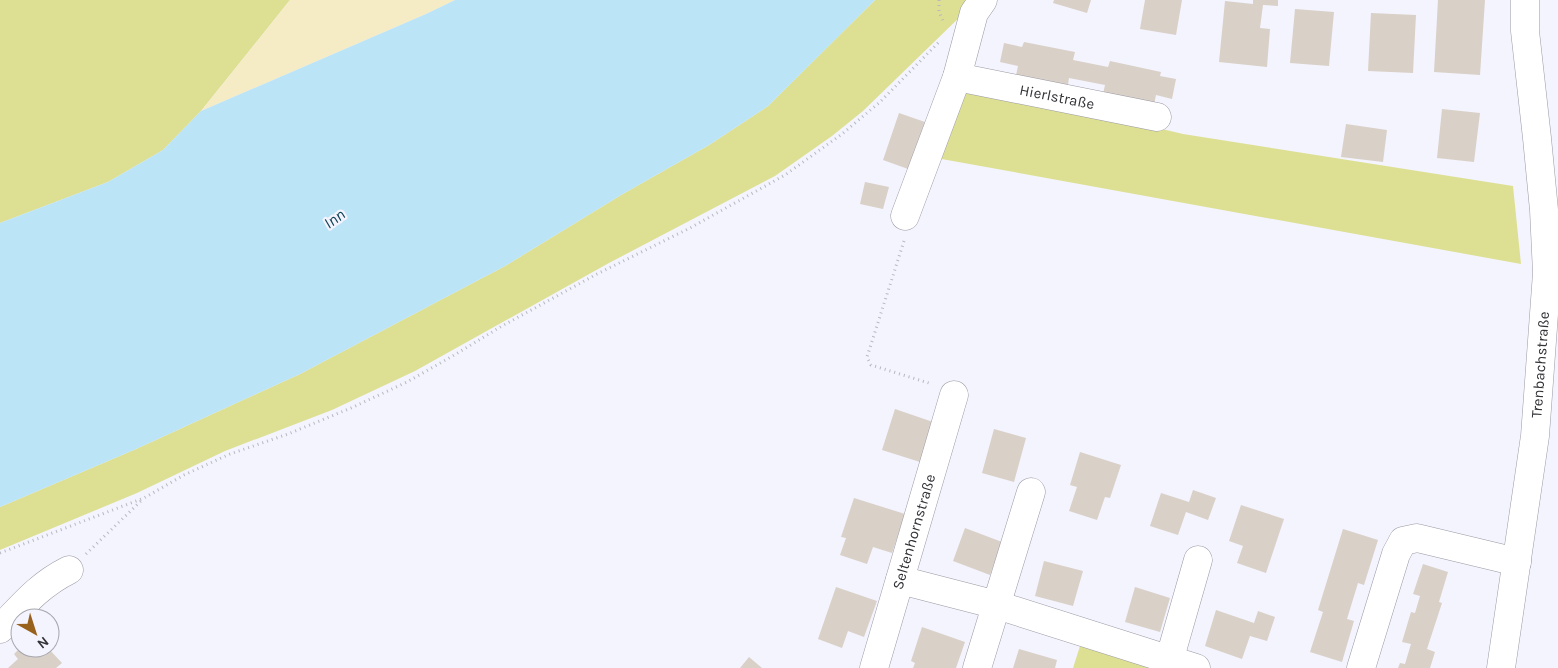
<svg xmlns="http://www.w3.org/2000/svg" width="1558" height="668" viewBox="0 0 1558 668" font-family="Karla,sans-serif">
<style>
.green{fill:#dde093}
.sand{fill:#f5ecc6}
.water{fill:#bbe4f7}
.building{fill:#d9d0c7}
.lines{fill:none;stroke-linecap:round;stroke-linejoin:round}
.street-casing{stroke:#9999a4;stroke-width:29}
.secondary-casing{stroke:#9999a4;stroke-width:29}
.path{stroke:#b8b8c1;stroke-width:3;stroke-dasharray:1 4;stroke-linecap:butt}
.street{stroke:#fff;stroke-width:28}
.secondary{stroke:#fff;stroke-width:28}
.labels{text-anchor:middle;stroke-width:4.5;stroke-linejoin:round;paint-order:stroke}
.street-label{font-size:15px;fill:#323237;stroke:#f4f4fe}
.water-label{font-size:16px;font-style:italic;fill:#0f4357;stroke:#f4f4fe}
</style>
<rect width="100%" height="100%" fill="#f4f4fe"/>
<!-- green -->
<path class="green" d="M0 0H290L201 111 163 150 108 182 0 223Z
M875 0H971L966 11 863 111 832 136 775 176 609 263 415 371 332 410 225 451 137 493 0 550V507L136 449 300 374 505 266 621 195 709 145 768 106Z
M960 81 1183 134 1513 186 1521 264 936 158Z
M1080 646 1150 668H1073Z"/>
<!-- sand -->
<path class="sand" d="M290 0H455L426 14 201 111Z"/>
<!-- water -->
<path class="water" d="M455 0H875L768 106 709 145 621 195 505 266 300 374 136 449 0 507V223L108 182 163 150 201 111 426 14Z"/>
<!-- building -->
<path class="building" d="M1054 0H1091L1087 13 1053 3Z
M1145 0H1182L1176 35 1140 29Z
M1253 0H1278V6L1263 5 1260 28 1270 29 1267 67 1219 62 1225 1 1253 4Z
M1438 0H1485L1480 75 1434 72Z
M1295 9 1334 12 1329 66 1290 63Z
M1371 13 1416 15 1413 73 1368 71Z
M1024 42 1075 52 1073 60 1108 67 1110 61 1161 72 1160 76 1176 79 1172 99 1156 95 1153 110 1102 99 1105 85 1069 78 1067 91 1015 80 1018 66 1000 62 1004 43 1022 47Z
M1442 109 1480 113 1474 162 1437 158Z
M899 113 925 122 908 169 883 160Z
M1346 124 1387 130 1383 162 1341 157Z
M865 182 889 187 883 209 860 204Z
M895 409 933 422 920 462 882 450Z
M994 429 1026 438 1014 482 982 473Z
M1080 452 1121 465 1110 498 1105 497 1097 520 1069 511 1077 487 1070 485Z
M1193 490 1216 498 1208 520 1186 512 1178 535 1150 526 1161 493 1189 502Z
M854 498 905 514 892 553 873 547 867 564 840 555 846 538 841 537Z
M1241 505 1284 519 1266 573 1237 563 1243 546 1229 541Z
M965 528 1002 542 990 575 953 561Z
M1343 529 1378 540 1364 585 1358 583 1347 619 1354 621 1342 662 1310 652 1323 612 1318 610Z
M1044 561 1083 571 1073 606 1035 596Z
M1423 564 1448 572 1439 602 1442 603 1427 649 1435 652 1430 668H1398L1400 663 1405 664 1411 644 1402 642 1411 612 1415 613 1420 596 1413 594Z
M836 587 877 601 864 637 848 631 842 648 818 639Z
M1135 587 1170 598 1160 632 1125 622Z
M1216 610 1254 623 1258 611 1275 617 1267 641 1250 636 1242 659 1205 646Z
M922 627 965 642 956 668H913L915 663 911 661Z
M20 648H48L62 663 56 668H8L18 659 14 654Z
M1019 649 1057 660 1055 668H1013Z
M749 657 762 668H740Z"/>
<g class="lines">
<defs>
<g id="street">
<path id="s1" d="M957 77 1157 117"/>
<path d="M905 216 957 77 974 13 983 0"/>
<path d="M900 580 997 605 1196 668"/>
<path d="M0 629C23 605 39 585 69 570"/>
<path id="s2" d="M874 668 954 395"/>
<path d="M977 668 1031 492"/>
<path d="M1167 668 1198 560"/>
<path d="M1361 668 1396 554 1403 541 1417 538 1517 562"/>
</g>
<g id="secondary">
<path id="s3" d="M1501 668 1535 436 1547 273 1544 210 1537 138 1525 31V0"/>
</g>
</defs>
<!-- street casing -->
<use href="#street" class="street-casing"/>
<!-- secondary casing -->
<use href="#secondary" class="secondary-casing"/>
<!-- path -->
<path class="path" d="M939 0V12L944 23
M904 241 867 357 871 365 932 384
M0 553 144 498 184 475 230 454 288 434 351 408 407 382 456 354 502 326 597 274 690 228 785 175 842 134 880 102 939 42
M86 554 143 499"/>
<!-- street -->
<use href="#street" class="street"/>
<!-- secondary -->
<use href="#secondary" class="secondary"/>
</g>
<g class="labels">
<!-- street labels -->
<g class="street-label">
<text dy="5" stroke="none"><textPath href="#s1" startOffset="102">Hierlstraße</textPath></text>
<text dy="5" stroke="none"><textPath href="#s3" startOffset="306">Trenbachstraße</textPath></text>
<text dy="5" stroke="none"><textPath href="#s2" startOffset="142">Seltenhornstraße</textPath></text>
</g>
<!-- water labels -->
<g class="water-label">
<text transform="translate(334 218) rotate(-36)" y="6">Inn</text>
</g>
</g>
<!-- north arrow -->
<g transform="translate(35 633) rotate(141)"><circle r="24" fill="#f4f4fe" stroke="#a6a6ae"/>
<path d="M0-4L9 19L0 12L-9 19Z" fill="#99621c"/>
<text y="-8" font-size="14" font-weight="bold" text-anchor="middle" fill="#323237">N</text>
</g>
</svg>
